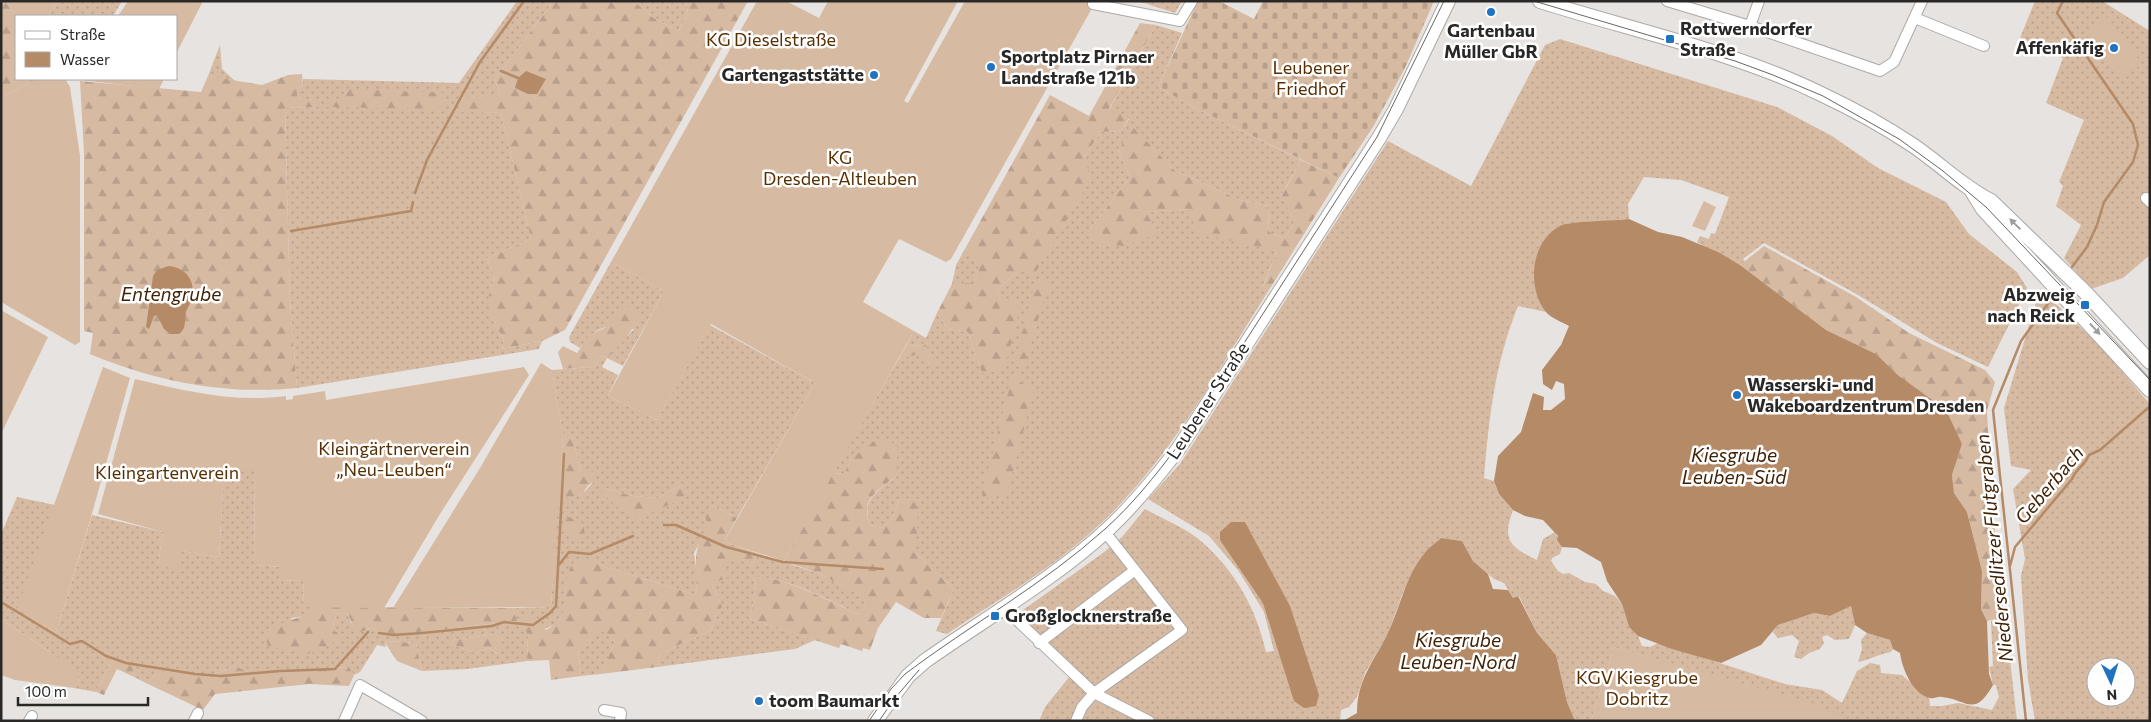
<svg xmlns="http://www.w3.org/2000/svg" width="2151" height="722" viewBox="0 0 2151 722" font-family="Commissioner,sans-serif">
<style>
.grass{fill:url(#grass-dots);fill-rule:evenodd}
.forest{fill:url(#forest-firs)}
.cemetery{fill:url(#cemetery-stones)}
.garden{fill:#d7baa2}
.water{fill:#b48a67}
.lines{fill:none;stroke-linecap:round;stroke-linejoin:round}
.stream{stroke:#b48a67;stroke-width:2.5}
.street-casing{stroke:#aca9a6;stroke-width:12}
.secondary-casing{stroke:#aca9a6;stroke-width:16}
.street{stroke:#fff;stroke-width:10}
.secondary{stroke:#fff;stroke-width:14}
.tram{stroke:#686765;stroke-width:1}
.oneway{fill:#9f9e9e}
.poi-dot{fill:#1f73c1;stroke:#fff;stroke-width:2}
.labels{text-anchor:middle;stroke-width:5;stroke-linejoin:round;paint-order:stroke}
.poi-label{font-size:18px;font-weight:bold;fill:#292827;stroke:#fff;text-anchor:start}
.park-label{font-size:18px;fill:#582f01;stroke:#fff}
.street-label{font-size:18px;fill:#292827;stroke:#fff}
.water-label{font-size:19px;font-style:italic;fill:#402306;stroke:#fff}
</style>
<defs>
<pattern id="grass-dots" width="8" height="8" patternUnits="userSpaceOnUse" patternTransform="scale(1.25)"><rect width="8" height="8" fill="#d7baa2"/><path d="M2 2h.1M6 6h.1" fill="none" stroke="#b9a08c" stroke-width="1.8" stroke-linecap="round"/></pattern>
<pattern id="forest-firs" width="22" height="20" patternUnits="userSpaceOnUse" patternTransform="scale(1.25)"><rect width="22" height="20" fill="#d7baa2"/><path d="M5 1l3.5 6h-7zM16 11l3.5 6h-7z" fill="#b9a08c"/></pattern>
<pattern id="cemetery-stones" width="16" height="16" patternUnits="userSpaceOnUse" patternTransform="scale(1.25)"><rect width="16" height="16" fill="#d7baa2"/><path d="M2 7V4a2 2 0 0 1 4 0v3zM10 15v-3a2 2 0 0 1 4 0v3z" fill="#b9a08c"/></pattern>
</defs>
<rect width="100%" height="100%" fill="#e6e3e1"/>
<!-- grass -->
<path class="grass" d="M58 1H122L113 16H48Z
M517 1H554L495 79 500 97H463L458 111 501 113 531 239 487 258 495 279C483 297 491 322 504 339L502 349 542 341 539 349 297 388 290 302 285 108 318 107 317 100H303L297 96V89L303 85V79L459 83Z
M634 1H686L688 13 678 31 652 17Z
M1138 1H1182L1175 13Z
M2035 1H2102L2150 31V255L2123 278 2091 289 2064 258 2081 225 2056 206 2063 186 2059 182 2084 120 2046 103 2063 58 2020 38Z
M1156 25 1182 33 1158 87 1199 110 1301 160 1281 196 1295 221 1285 238 1269 232 1268 206 1240 200 1174 170 1134 129 1118 150 1130 177 1089 231 1157 233 1146 212 1188 209 1277 251 1263 286 1269 290C1217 371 1170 460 1098 526 1053 568 998 600 947 634L936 631 954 589 914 552 899 500 891 521 882 528 870 525C861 498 877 493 896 476L852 458 844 474 833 473 898 360 921 352 930 365 926 345 906 346 914 331 926 338 937 313 948 329 968 332 982 373 1000 297 997 290 1019 271 1083 158 1101 132 1121 131 1129 119 1109 110Z
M1560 39 1777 107 1832 136 1878 168 1946 202 1969 234 2017 272 2027 288 1988 367 1937 343 1858 295 1764 243 1743 259 1745 261 1740 265C1726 257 1710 252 1697 242L1700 236 1709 239 1711 233 1715 234 1729 197 1681 180 1644 177 1628 204 1629 219 1560 226 1538 293 1546 312 1518 306C1495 363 1489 416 1484 478L1494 481 1499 494 1513 510C1502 539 1509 547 1537 560L1543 539 1555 532 1562 547 1560 554 1552 558 1551 561 1558 571 1563 574 1569 573 1585 582 1596 584 1603 591 1615 596 1622 604 1629 627 1638 636 1642 646 1650 647 1658 643 1785 684 1822 690 1842 703 1857 671 1870 663 1880 665 1881 673 1902 675 1929 698 1930 706H1942L1958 703 1992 710 1999 697 1996 685H1993L1989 667 1993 666 1991 621 1995 619V610H1998L2003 598 2017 721H1854L1614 647 1591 721H1575L1567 702 1556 655 1537 633 1519 596 1513 598 1504 583 1494 579 1473 561 1462 541 1441 538 1424 554 1403 592 1388 634 1365 673 1357 697 1349 707 1341 710 1340 721H1039L1045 707 1070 676 1009 620 1103 553 1122 537 1145 509C1163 519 1186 528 1202 542 1235 571 1256 608 1266 652L1274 651 1264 612 1238 570 1209 536 1148 499 1180 464 1388 141 1471 186 1545 45Z
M220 45 222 69 235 81 208 76Z
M966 247 979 268 974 284H952L956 265Z
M611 262 664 291 623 366 607 358 602 367 618 375 608 396 657 420 710 325 815 383 737 518 712 505 708 526 694 553 697 575 696 595 606 567 595 561 566 582 565 609 557 624 528 635 527 661 467 669 422 671 416 643 385 641 386 647 377 645 360 672 354 675 349 667 251 673 234 666C227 669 218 674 211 675 191 675 159 663 148 684L134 677 133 669 112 660 96 692 74 688 80 680 50 652 1 619V534L17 497 55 505 18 609 56 633 92 515 163 532 158 565 182 551 219 558 224 470H255L254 565 281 567V580L303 581 304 607H317L309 615 292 618 269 646 287 648 303 654 332 630 336 615 341 613 348 614 351 623 362 632 372 627 385 636 517 621 513 608 551 607 558 498C578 498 581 497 593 482L581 471 572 436H563L552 370 594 367 601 356 607 358 634 329C607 324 597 325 580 348L570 342 569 337ZM683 484 639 519 605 488 632 496 658 498ZM495 634 502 638 497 654 489 648 475 653 451 644 453 640Z
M2040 289 2098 344 2150 404V721H2035L2028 680 2021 576 2025 559 2013 489 2031 470 2011 466 2004 408ZM2096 667H2126V697H2096Z
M757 553 820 574 864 597 865 607 857 614C831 601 783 575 754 578L756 586 750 619 815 640 795 649 657 667 660 654 711 630 716 616 722 607 712 584 729 557 753 564Z
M1851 606 1855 625 1849 639 1835 640 1827 635 1822 637 1824 643 1820 649 1809 653 1801 659 1794 657 1799 641 1792 635 1778 638 1773 632 1778 625 1798 618 1814 613 1830 616Z
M601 629 615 641 601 674 581 676 578 648Z
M1867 633 1890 640 1893 649 1891 652C1878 654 1870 660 1858 662L1862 649 1861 640Z"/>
<!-- forest -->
<path class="forest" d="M1 1H5L16 17V79H37L1 97Z
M554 1H634L652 17 678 31 688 13 686 1H748L565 330 542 341 502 349 504 339C491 321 482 299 495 279L487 258 531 239 501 113 457 112 463 97H500L495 79Z
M1140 23 1156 25 1109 109 1129 118 1121 131 1101 132 1083 158 1092 177 1034 275 1019 271 997 290 1000 297 1021 304 1004 371 982 373 968 332 948 329 937 313 952 284 974 283 979 268 966 247 1050 95 1089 116Z
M302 74 303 85 297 89V96L303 100H318V107L285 108 290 302 297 388C225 395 157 382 90 354L93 333 84 331V153L80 81 201 92 208 76 262 85 288 75Z
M350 89 448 93 441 109 326 107 325 99H337Z
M1134 128 1174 170 1240 200 1268 206 1269 232 1285 238 1295 221 1281 197 1301 160 1339 178 1269 290 1263 287 1277 251 1197 233 1188 209 1146 212 1158 234 1123 246 1096 243 1089 231 1130 177 1118 150Z
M1764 246 1856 297 1909 333 1985 370 1995 382 1987 411 1992 505 2002 593 1995 610V619L1987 621 1981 609 1982 571 1967 512 1954 493 1952 475 1962 444 1899 376 1876 354 1826 330 1740 265Z
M1040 279 1050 288 1043 302 1024 368 1015 364 1032 293Z
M631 306 641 312C633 331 622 344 607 358L601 356 594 367 563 369 558 352 563 346 577 353 589 335 611 325 616 311Z
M926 345 935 363 930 365 921 353 898 360 906 346Z
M1013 373 1022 376 1020 382 1034 390 1007 494 981 499Z
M563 436H572L581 471 595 472 597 480C578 488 592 499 558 498Z
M880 437 898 446 896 476C877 492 860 498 870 525L882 528 891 521 899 500 908 498 916 500 918 522 914 552 954 589 941 618H924L896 602 878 628 870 650 863 648 862 651 841 644 839 648 750 619 756 586 754 577C783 576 830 601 857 614L865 607 863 597 820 574 784 561 833 473 844 474 852 458Z
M683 484 687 489V496L639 519 622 511 601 492 605 488 632 496 658 498Z
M712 505 737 518 724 542 757 553 753 564 729 558 725 565 730 576 712 584 722 607 716 616 711 630 660 654 657 667 601 674 615 641 601 630 578 648 581 676 551 680 549 660 527 661 528 635 521 620 528 614 536 616 546 630C578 614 556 586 574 562L595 561 606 567 696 595C698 566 690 552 708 526L705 516Z
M570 517 584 527 585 537 576 541 564 530 563 521Z
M317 607 513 608 517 621 385 636 372 627 362 632 356 633 348 614 341 613 336 615 332 630 338 633 339 639C329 645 316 654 305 654 297 654 279 647 268 646L266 637C277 617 303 622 317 607Z
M495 634 502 638V650L498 654 489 648 475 653 451 644 453 640Z
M384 641 416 643 422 671 397 661Z
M112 660 129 664 133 669 134 677 117 669 104 695 96 692Z
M234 666 251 673 349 667 354 675 349 686 309 684 215 694 203 710 148 684C159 663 192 675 211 675 218 674 227 669 234 666Z"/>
<!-- cemetery -->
<path class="cemetery" d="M1198 1H1219L1254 19 1263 1H1434L1405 68 1373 127 1339 178 1199 110 1158 87Z"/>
<!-- garden -->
<path class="garden" d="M5 1H58L48 16 16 17Z
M128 1H203L176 54V16H118Z
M757 1H786L819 18 828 1H958L904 101 908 103 965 1H1096L951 259 946 262 899 239 863 302 914 331 784 561 724 542 815 383 711 324 657 420 608 396 664 291 611 262Z
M2108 17 2142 64 2121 79 2087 32Z
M37 79H65L70 87 80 156V342L75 345 1 302V97Z
M72 79H164L159 89Z
M1704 201 1716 207 1705 231 1692 226Z
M1 310 48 337 1 434Z
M541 363 552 370 563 436 551 607 393 608 480 468Z
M103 367 130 378 91 517 56 633 17 609Z
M524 367 529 375 440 514 384 608 304 607 303 581 281 580V567L254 565 255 470H224L219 558 182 551 178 570 158 565 163 532 98 514 135 379C185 391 234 403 286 396V400L293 399V396L325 391 326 400Z
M1 619 69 665 80 680 74 688 15 680 1 675Z
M1614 647 1813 703 1854 721H1591Z"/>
<!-- water -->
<path class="water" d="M526 71 546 79 537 94H528L515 88 518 78Z
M1629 219 1658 232 1682 237 1718 252 1740 265 1826 330 1876 354 1899 376 1946 410 1962 444 1952 475 1954 493 1967 512 1982 571 1981 609 1987 621 1989 674 1993 685C1974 718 1968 700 1942 697 1938 696 1934 699 1930 698 1912 694 1902 668 1900 653L1893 649 1890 640 1867 633 1855 625 1851 606 1830 616 1814 613 1778 625 1761 645 1721 663 1672 649 1638 636 1629 627 1622 604 1607 581 1601 562 1577 548 1562 547 1557 540 1558 536 1543 520 1525 516 1513 510 1499 494 1494 481 1498 456 1521 432 1533 393 1544 397 1543 410H1551L1565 399 1564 384 1556 381 1552 390 1543 384 1542 370 1561 345 1569 326C1562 322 1551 318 1546 312 1526 287 1531 241 1560 226 1569 221 1615 221 1629 219Z
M169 266C187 268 197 282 191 301 190 305 187 308 186 312 184 321 187 328 179 334H170L164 329 157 315 154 316 149 329 146 327 153 276 157 270Z
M1231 522H1245L1290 606 1319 695 1316 706 1304 708 1294 701 1263 603 1220 540V532Z
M1441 538 1462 541 1473 561 1488 574 1493 589 1508 590 1513 598 1518 596 1537 633 1556 655 1567 702 1575 721H1343L1357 713C1357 680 1373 663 1387 635 1400 609 1405 577 1424 554 1428 548 1436 543 1441 538Z"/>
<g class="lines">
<!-- stream -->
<path class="stream" d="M2063 1 2057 13 2133 124 2138 145 2133 162 2104 202 2097 225 2087 247 2072 267
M501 71 518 78
M415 193 427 160 480 62 524 1
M291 231 411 211 413 202
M664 525H676L726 547 783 562 883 569
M558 566 569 552 590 554 633 536
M2010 566 2015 547 2072 479C2076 468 2085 466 2089 455L2100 450 2148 408
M1 602 70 644 82 641 106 656 126 663 195 674 221 676 280 671 335 669 368 632
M379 633 393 635 422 633 492 626 504 622 533 625 550 613 556 606 564 454
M2026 721 1993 410 2021 341 2052 298"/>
<defs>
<path id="street" d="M1667 1 1750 26 1880 71 1894 62 1922 1
M1093 4 1180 21 1192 1
M1915 18 1984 46
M1750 26 1759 1
M2146 198 2150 202
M1003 607 1094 693 1149 721
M1039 643 1135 570
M604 710 621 713 620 721
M29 721 32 716
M194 721 198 713
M344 721 360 685 422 721
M1076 721 1082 707 1094 693 1182 630 1105 532"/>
<path id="secondary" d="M1540 1C1631 30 1736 52 1821 94 1853 109 1884 126 1914 146 1940 164 1963 187 1991 201L2085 292 2150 362
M1972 191 1983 209 2150 390
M875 721 908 676 925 661C983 620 1054 579 1106 531 1133 506 1156 478 1179 448L1379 138 1396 109 1448 1"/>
</defs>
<!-- street casing -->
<use href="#street" class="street-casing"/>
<!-- secondary casing -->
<use href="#secondary" class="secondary-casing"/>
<!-- street -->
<use href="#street" class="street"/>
<!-- secondary -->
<use href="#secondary" class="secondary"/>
<!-- tram -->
<path class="tram" d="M1534 1 1735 61 1773 75 1823 96 1899 139 1943 171 1986 207 2150 380
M869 721 891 689 905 674C970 625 1044 584 1105 529 1132 505 1155 476 1177 447L1377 137 1444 1
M879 721 895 698 919 670"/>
</g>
<!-- one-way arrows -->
<defs><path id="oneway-solid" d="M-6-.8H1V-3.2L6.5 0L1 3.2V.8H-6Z" transform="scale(1.25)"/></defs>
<g class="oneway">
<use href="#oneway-solid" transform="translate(2015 224) rotate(-136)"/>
<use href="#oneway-solid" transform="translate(2095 329) rotate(47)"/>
</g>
<!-- markers -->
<g class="poi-dot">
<circle cx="1491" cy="12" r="5"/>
<rect x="1665" y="34" width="10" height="10" rx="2.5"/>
<circle cx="2114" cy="48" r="5"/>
<circle cx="991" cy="67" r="5"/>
<circle cx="874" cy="75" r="5"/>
<rect x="2080" y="300" width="10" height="10" rx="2.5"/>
<circle cx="1737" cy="395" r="5"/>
<rect x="990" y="611" width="10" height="10" rx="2.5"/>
<circle cx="759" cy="701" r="5"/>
</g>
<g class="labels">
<!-- poi labels -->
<g class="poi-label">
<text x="1680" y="35">Rottwerndorfer<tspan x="1680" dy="21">Straße</tspan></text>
<text x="1491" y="37" text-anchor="middle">Gartenbau<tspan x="1491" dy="21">Müller GbR</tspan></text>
<text x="2104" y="54" text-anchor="end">Affenkäfig</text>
<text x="1001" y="63">Sportplatz Pirnaer<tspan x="1001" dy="21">Landstraße 121b</tspan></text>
<text x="864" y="81" text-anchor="end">Gartengaststätte</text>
<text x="2075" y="301" text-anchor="end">Abzweig<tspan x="2075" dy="21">nach Reick</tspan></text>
<text x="1747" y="391">Wasserski- und<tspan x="1747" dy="21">Wakeboardzentrum Dresden</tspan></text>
<text x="1005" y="622">Großglocknerstraße</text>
<text x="769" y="707">toom Baumarkt</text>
</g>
<!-- park labels -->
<g class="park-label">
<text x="771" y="46">KG Dieselstraße</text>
<text x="1311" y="74">Leubener<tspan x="1311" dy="21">Friedhof</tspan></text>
<text x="840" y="164">KG<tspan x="840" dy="21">Dresden-Altleuben</tspan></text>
<text x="394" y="455">Kleingärtnerverein<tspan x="394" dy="21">„Neu-Leuben“</tspan></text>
<text x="167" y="479">Kleingartenverein</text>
<text x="1637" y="684">KGV Kiesgrube<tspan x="1637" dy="21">Dobritz</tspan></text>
</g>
<!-- street labels -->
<g class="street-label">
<text transform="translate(1208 401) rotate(-57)" y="6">Leubener Straße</text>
</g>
<!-- water labels -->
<g class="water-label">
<text x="171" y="301">Entengrube</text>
<text x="1734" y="462">Kiesgrube<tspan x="1734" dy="22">Leuben-Süd</tspan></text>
<text transform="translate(2049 485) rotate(-50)" y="7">Geberbach</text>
<text transform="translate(1994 548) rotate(-96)" y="7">Niedersedlitzer Flutgraben</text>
<text x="1458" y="647">Kiesgrube<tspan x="1458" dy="22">Leuben-Nord</tspan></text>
</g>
</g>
<!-- border -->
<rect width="2151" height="722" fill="none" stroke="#292827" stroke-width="5"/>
<!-- legend -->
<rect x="15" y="15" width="162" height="65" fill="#ffffff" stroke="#a9a9a9"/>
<rect x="25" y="31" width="25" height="8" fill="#ffffff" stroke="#a9a9a9"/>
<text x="60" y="40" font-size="15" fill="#292827">Straße</text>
<rect x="25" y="52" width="25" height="15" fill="#b48a67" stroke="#a9a9a9"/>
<text x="60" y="65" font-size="15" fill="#292827">Wasser</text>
<!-- north arrow -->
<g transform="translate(2111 682) rotate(176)"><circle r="24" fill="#ffffff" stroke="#a9a9a9"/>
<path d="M0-4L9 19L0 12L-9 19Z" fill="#1f73c1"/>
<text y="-8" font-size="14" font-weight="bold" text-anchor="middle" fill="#292827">N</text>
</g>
<!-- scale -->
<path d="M18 697v8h130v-8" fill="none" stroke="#292827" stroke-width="2.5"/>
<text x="25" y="697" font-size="15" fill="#292827" stroke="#ffffff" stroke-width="4" paint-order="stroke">100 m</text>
</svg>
